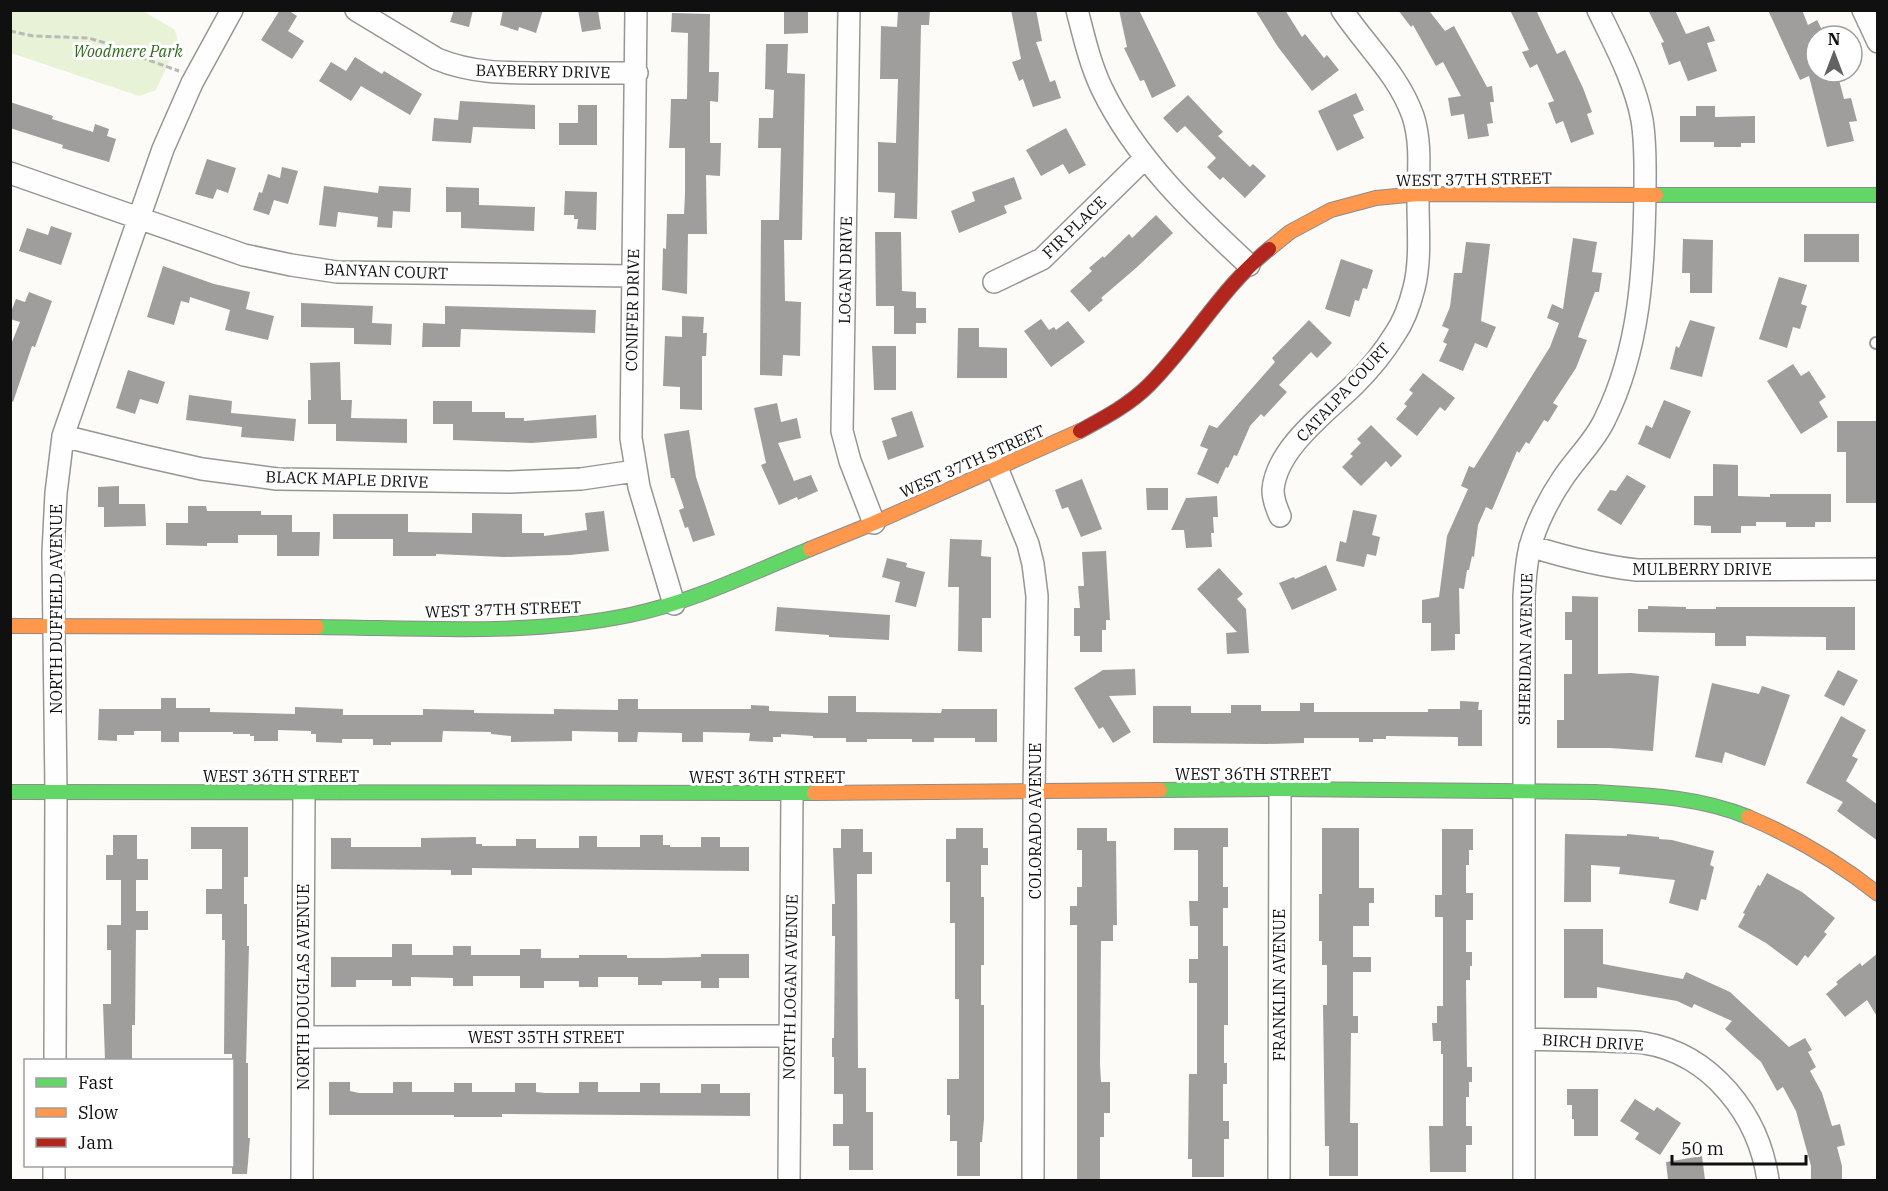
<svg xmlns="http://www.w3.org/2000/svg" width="1888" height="1191" viewBox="0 0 1888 1191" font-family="'IBM Plex Serif',serif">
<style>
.green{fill:#e7f2d7}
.building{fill:#a09e9c}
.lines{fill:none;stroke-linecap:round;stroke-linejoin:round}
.lane-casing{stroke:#969694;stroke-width:14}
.street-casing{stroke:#969694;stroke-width:24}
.fast-casing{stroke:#8d8c8b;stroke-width:16}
.slow-casing{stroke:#8d8c8b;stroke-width:16}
.jam-casing{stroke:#8d8c8b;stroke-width:16}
.path{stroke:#b9b9b8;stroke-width:3;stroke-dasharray:6 3;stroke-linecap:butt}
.lane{stroke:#fffefe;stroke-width:10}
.street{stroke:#fffefe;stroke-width:21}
.fast{stroke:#63d668;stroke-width:14}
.slow{stroke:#ff974d;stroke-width:14}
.jam{stroke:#b3261e;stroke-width:14}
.labels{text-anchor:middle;stroke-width:6;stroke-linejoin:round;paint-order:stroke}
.park-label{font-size:16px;font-style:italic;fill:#316920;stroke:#fff}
.street-label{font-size:16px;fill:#101010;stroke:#fff}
</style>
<rect width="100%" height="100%" fill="#fcfbf7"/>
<!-- green -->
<path class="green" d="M11 10 143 11 175 30 178 42 156 90 139 96 11 53Z"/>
<!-- building -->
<path class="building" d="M280 10H288L297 16 288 31 304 41 292 59 261 40Z
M454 10H473L469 27 450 22Z
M503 10H543L536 33 519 27 518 31 500 25Z
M578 10H598L601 29 582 32Z
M784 10H808V33L784 34Z
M898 10H930L929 25H921L917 219 894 218 895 193 878 192V142L896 143 898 79H880L881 26 897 27Z
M1011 10H1036L1042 41 1036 42 1050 82 1055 80 1061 98 1033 107 1023 79 1019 81 1012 62 1021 59Z
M1119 10H1139L1176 86 1152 98 1144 80 1140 81 1124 48 1127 47Z
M1255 10H1285L1302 37 1305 34 1324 58 1327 55 1339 70 1312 91 1278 47Z
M1398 10H1432L1430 12 1445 31 1454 26 1487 87 1492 86 1494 102H1490L1493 123 1487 124 1489 136 1468 139 1464 114 1451 116 1448 98 1461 96 1443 62 1436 66 1413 25 1411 27Z
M1510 10H1536L1557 54 1565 50 1583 88 1592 112 1587 114 1594 134 1571 143 1563 121 1556 124 1548 103 1554 101 1537 64 1530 68 1522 52 1529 50Z
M1648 10H1675L1686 34 1709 26 1715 41 1707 43 1717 71 1688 81 1680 61 1669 65 1661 43 1664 42Z
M1768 10H1802L1808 25 1817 20 1825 36H1816V72H1837L1844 99 1851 98 1857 121 1849 122 1854 141 1827 147 1809 76 1800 80Z
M672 13 710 14 709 72H719L718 102 710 101V143H721L720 176 706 175 707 234H688L687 294 662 290 663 248 666 249 667 214H684L685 194V148H669L670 131 671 99H687L688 33 671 32Z
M766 44H788L787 73 805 74 802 240H784L785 301 801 302 800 356 783 355 782 376 760 375 761 220H779L781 148H758L759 118H773L774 90 765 89Z
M355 57 382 74 384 71 422 94 410 115 361 86 351 101 319 81 331 62 346 71Z
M1356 93 1364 110 1353 115 1364 138 1337 151 1318 111Z
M1188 95 1223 132 1218 136 1250 167 1253 164 1266 176 1245 198 1223 177 1220 180 1207 167 1216 158 1185 126 1177 133 1163 118Z
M460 101 535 105V129L473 127 471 143 432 141 434 118 458 120Z
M10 102 53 116 52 119 93 132 95 124 109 129 107 136 116 139 109 162 62 148 63 145 10 128Z
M578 105H597V145H559V123H578Z
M1696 106H1715V117L1755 116V143H1741V147H1714V142H1680V116H1696Z
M1066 128 1086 165 1069 174 1063 164 1041 176 1026 150Z
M207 159 236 168 228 193 217 189 213 199 195 194Z
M282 167 298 171 288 204 274 200 269 215 253 210 259 192 262 193 268 174 280 178Z
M1014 177 1022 199 1004 206 1007 213 959 233 951 211 975 201 972 192Z
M324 186 378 193 379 186 411 188 410 212 393 211 392 228 377 227 378 217 338 212 336 227 319 225Z
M446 187 479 188V205L535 207 534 231 461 228V212H446Z
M565 191 597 192 596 230 577 229 578 219H574V215H564Z
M1156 215 1173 233 1136 268 1101 298 1103 300 1089 312 1070 291 1092 271 1089 268 1103 256 1104 258 1129 234 1132 238Z
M51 226 72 233 61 265 19 251 27 228 48 235Z
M875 232H901L902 291 916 292V308H926V323H916V334H894V306H876Z
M1804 234H1859V262H1804Z
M1573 238 1597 242 1592 272 1602 273 1599 292H1595L1578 337 1587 340 1576 368 1553 403 1558 406 1548 422 1544 420 1529 444 1526 442 1519 453 1517 451 1492 510 1486 507 1478 525 1474 557 1472 556 1469 570H1467L1464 589 1459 588 1460 634H1455V650L1431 651V623H1422V600L1439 597 1447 536 1468 489 1461 486 1469 466 1474 468 1550 347 1559 323 1547 318 1552 304 1563 309Z
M1683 239 1713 240 1712 293H1690V273H1682Z
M1466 242 1490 244 1481 321 1496 327 1487 348 1475 343 1463 371 1439 361 1447 344 1443 342 1449 329 1442 326 1450 307 1454 273H1462Z
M1341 259 1373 270 1367 289 1363 288 1359 301 1355 300 1350 317 1325 309Z
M163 266 214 284 250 292 246 309 274 316 268 340 225 330 230 310 190 297 189 303 181 301 174 325 147 317Z
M1779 277 1807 285 1801 304 1807 306 1800 329 1793 327 1787 348 1759 339Z
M29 292 52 301 35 347 32 346 13 402 10 401V347L20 322 10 319V314L16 299 25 302Z
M301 303 373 306 372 323 392 324 391 345 354 344V328L301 327Z
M445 306 596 310 595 333 461 329 460 347H422L423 323 445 324Z
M682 316 704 317 703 333H707L706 356H702V410L680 409V387L663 386 665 336 682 337Z
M1041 319 1049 330 1054 327 1056 330 1068 321 1085 342 1051 367 1024 331Z
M1309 320 1332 343 1317 358 1311 352 1279 385 1287 392 1264 417 1261 414 1250 426 1237 456 1234 455 1228 468 1226 467 1218 484 1197 474 1208 449 1200 446 1209 425 1217 428 1275 362 1272 358Z
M1690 320 1715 327 1702 377 1670 369 1676 346 1679 348Z
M958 328H979V347L1007 348V378H957Z
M872 346H896V390H874Z
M340 362 341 400H352L351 418 407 419V443L336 441V424H308V400H311L310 363Z
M1793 364 1801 376 1809 371 1826 397 1819 402 1828 417 1801 434 1767 381Z
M128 370 165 382 158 404 140 399 135 414 116 408Z
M1423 373 1455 398 1445 411 1440 407 1417 436 1396 419 1407 406 1404 404 1413 393 1409 390Z
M189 395 232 401 231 413 296 419 294 441 241 437 242 427 186 420Z
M1664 400 1691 411 1670 459 1638 444 1646 425 1652 428Z
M433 401H472V412H505V418H524V421L596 415 597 438 532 443 453 440V424H433Z
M777 403 781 422 797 418 801 438 778 443 794 481 811 475 818 491 798 500 797 497 779 505 761 465 766 463 754 408Z
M912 411 924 447 888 460 882 441 897 436 891 418Z
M1837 421H1878V503H1846V452H1837Z
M1371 425 1402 456 1391 467 1386 461 1361 486 1342 467 1353 456 1350 454 1361 443 1357 439Z
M689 430 696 477 715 535 693 542 688 527 685 528 679 510 684 508 674 478H671L664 434Z
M1713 464 1738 465V496L1770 497V494H1831V522H1815V527H1786V522H1756V526H1741V533H1711V526L1694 525V496H1713Z
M1627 475 1646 486 1621 525 1597 510 1610 490 1616 491Z
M1082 479 1102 529 1081 537 1068 507 1062 509 1055 490Z
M119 486V504H145L146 526 104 527V507H98V487Z
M1146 488H1168V510H1147Z
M1217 496 1218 517H1213L1214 533H1211L1212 547 1186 548 1184 530H1171L1186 498Z
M188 506H206L207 511H261V515H292V532H320L319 556H277V535H238V543H207V546L166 545V523H188Z
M1353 510 1377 515 1372 535 1380 537 1376 556 1367 554 1364 567 1336 561 1340 541 1346 543Z
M604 511 609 551 570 555 504 557 436 554V556H393V539H333V514H408V532L472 533V513L522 514V533H544V536L587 530 585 513Z
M950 539 982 540 981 556 991 557V618H982V652L958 651 959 587H948Z
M1106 551 1110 620H1106V630H1102V652H1080V636H1074V608H1080L1078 586H1084L1082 552Z
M887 558 907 563 906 567 925 572 916 607 895 602 900 582 882 577Z
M1326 565 1337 590 1292 610 1279 583 1294 577 1295 579Z
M1219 568 1243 594 1237 599 1246 609 1249 653 1227 654 1226 633 1237 632 1197 589Z
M1572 596 1598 597V674L1631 673 1659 676 1653 751 1610 748H1557V720H1564V674H1572V640H1565V612H1572Z
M1648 606 1686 607V609H1716V607H1855V650H1826V637L1746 636V646H1715V633L1638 632V609H1648Z
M777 607 890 615 889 640 829 637V635L775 631Z
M1135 669 1136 695 1109 696 1131 732 1113 743 1103 727 1099 729 1074 688 1103 670Z
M1838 670 1858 680 1844 706 1824 696Z
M1712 683 1759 694 1762 686 1790 695 1765 766 1725 752 1722 763 1695 757Z
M828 696H856V712L941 713 942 709H997V742H975V738H934V742H912V739H867V742H846V738H813V736L781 734V737H773V742L749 741 750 733 703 732V742H682V733L638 732 637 742H618V732L572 731V741L511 742V736L491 734V732L443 731 442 742H391V745H373V739H342V743L316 742V734H311V731L278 730V741H254V736H250V734H233V732H179V742H161V731H134V735H117V741L98 740 99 709H161V698H176V708H210V712L295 714V707L343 709V715H423V709L474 710V713L554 714V709L618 710V699H638V709H751V705L769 706V711L828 713Z
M1460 701 1479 702 1478 710H1482V746H1458V737L1386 736V739H1373V742H1359V738H1304V743L1267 744 1153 743V706H1191V713H1231V705H1261V711H1300V703H1314V712H1428V709H1460Z
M1841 716 1866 730 1852 756 1858 759 1846 781 1878 805V841L1837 811 1843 802 1806 783Z
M191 827H248V877H244V904H247V946H249L246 1063H248V1138H250L247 1174H232V1054H224L225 940H222V914H206V889H222V849H191Z
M956 828H983V848H988V865H981V897H984V965H981V1005H984V1119L982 1142H980V1176H957V1141H950V1115H947V1079H959V999H955V923H950V882H946V839H956Z
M1077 828H1107V841H1116L1117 925H1113V941H1101L1100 1064 1101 1082H1110V1113H1104V1137H1100V1180H1077V925H1070V906H1077V887H1082V850H1077Z
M1174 828H1228V847H1223V887H1228V908H1223V946H1228V1025H1224V1063H1227V1084H1223V1121H1229V1139H1224V1177H1192V1159H1188L1189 1074H1197V983H1189V959H1198V926H1190L1189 901H1198V850H1174Z
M1322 828H1359V888H1374V903H1369V926H1353V957H1371V972H1353V1016H1358V1033H1351L1350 1123H1358V1176H1329V1146H1325L1323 1005H1327V965H1322V941H1319V894H1322Z
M841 829H863V852H872V874H857L858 1068H866V1112H873V1170H849V1146H833V1124H843V1094H834V1057H832V1038H834L835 936H832V904H835L833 848H841Z
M1442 829H1473V850H1469V865H1466V893H1473V920H1466V952H1472V966H1470V980H1466L1467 1067H1472V1082H1469V1097H1466V1126H1472V1145H1466V1172H1430L1429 1126H1443V1054H1441V1041H1433L1432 1023H1437V1006H1443V917H1435V895H1442Z
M1565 834 1627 836V834L1659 837V839L1672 840 1714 851 1710 865 1714 867 1706 900 1701 899 1698 911 1669 903 1675 880 1619 874 1620 867 1591 865V902H1564Z
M113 835H137V859H148V880H136V911H148V930H136L135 1025H132V1060H105L103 1004H111V950H107V925H121V880H106V855H113Z
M640 835H663V845H670V847H701V837H720V847H749V871L472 868V875H451V870L331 869V838H351V847H421V838L476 837V844H482V846H516V839H536V848H579V836H597V847H640Z
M1767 873 1802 892 1835 918 1824 932 1827 934 1808 958 1805 955 1797 966 1766 943 1738 927 1745 914 1743 913 1758 885 1760 886Z
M1564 929H1603V964L1683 979 1686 972 1730 992 1789 1047 1805 1038 1812 1050 1808 1052 1816 1067 1810 1071 1822 1093 1832 1126 1840 1124 1845 1145 1837 1147 1842 1166V1180H1811V1166L1796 1111 1783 1087 1777 1091 1761 1062 1725 1029 1732 1021 1694 1004 1692 1008 1677 1001 1597 987V998H1564Z
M392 944H412V955H453V946H471V955H520V949H541V958H579V955H627V958H663L701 957V954H749V978H719V988H701V981H662V985H638V977H598V987H579V981H544V988H520V976H473V986H453V978L411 977V986H392V980H356V987H331V957H392Z
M1878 953V1018L1867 1000 1845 1017 1826 994 1838 984 1836 982 1860 963 1862 966Z
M329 1082H350V1091L359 1093H393V1082H412V1092H454V1083H472V1092H515V1083H536V1092L545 1093H579V1082H598V1092H640V1083H660V1093H701V1084H720V1093H750V1116L502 1114V1117H454V1115H329Z
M1567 1089H1598V1136H1574V1119H1572V1105H1567Z
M1635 1099 1654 1111 1657 1107 1681 1123 1660 1155 1635 1139 1639 1133 1620 1121Z
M1702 1156 1705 1180H1668L1666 1162Z"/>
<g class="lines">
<defs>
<path id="lane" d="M1876 343H1878"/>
<path id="street" d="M356 10 437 59C473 74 510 73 548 73 577 73 607 73 637 73
M636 10 631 438 639 487 674 604
M849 10 842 431 850 461 874 523
M1077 10C1084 37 1090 64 1102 89 1136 159 1193 213 1249 265
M1863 10 1878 42
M10 173 244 255 291 265 337 272 632 276
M994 282 1042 259 1144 159
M63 436 144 456 202 469 277 479 510 482 581 479 635 471
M997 468 1028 544 1033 564 1037 596 1034 792 1033 1180
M1280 516C1276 507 1273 499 1273 490 1276 448 1328 411 1355 384 1370 369 1384 352 1395 334 1404 321 1410 304 1414 288 1421 261 1418 230 1418 202 1418 173 1422 144 1413 116 1398 74 1366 46 1342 10
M1530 546C1565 557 1600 566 1637 570L1878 569
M303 1037 789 1036
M1525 1039C1552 1040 1580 1040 1608 1041 1620 1042 1632 1041 1644 1043 1712 1054 1759 1116 1768 1180
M55 1060 56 792 53 553 56 493 63 436 163 149 192 83 232 10
M54 1180V1166
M302 1180 304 793
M789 1180 792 793
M1279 1180 1280 789
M1524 1180V596C1525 580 1526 563 1530 547 1536 524 1550 497 1563 478 1577 457 1595 441 1605 419 1640 348 1644 269 1645 192 1645 168 1646 144 1642 120 1635 82 1615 45 1598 10"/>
<path id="fast" d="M1656 195H1878
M317 627C420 628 529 636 630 615 693 602 751 573 810 549
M1160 790 1280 789 1595 792C1647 795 1699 797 1748 817
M10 792 814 793"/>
<path id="slow" d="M1269 249 1290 232 1331 210 1376 198 1418 194 1656 195
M810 549 874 523 1080 431
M10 626 317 627
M814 793 1160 790
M1748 817C1795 837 1838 862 1878 894"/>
<path id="jam" d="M1080 431C1104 418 1129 405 1149 385 1192 342 1222 287 1269 249"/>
</defs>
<!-- lane casing -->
<use href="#lane" class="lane-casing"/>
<!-- street casing -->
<use href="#street" class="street-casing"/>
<!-- fast casing -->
<use href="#fast" class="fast-casing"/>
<!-- slow casing -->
<use href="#slow" class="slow-casing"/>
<!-- jam casing -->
<use href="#jam" class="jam-casing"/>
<!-- path -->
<path class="path" d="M10 31 33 36 88 38 120 47 148 60 179 71"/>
<!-- lane -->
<use href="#lane" class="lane"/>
<!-- street -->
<use href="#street" class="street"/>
<!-- fast -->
<use href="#fast" class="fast"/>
<!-- slow -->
<use href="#slow" class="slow"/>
<!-- jam -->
<use href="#jam" class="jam"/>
</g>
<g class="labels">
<!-- park labels -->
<g class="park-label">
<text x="128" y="57">Woodmere Park</text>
</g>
<!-- street labels -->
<g class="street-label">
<text transform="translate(543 71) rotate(1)" y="6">BAYBERRY DRIVE</text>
<text transform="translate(1474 179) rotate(-1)" y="6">WEST 37TH STREET</text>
<text transform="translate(1074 227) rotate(-44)" y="6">FIR PLACE</text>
<text transform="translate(845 270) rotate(-89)" y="6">LOGAN DRIVE</text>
<text transform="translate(386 271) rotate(2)" y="6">BANYAN COURT</text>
<text transform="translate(632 310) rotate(-89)" y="6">CONIFER DRIVE</text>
<text transform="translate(1343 392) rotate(-47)" y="6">CATALPA COURT</text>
<text transform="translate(972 461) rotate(-24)" y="6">WEST 37TH STREET</text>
<text transform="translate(347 479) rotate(2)" y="6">BLACK MAPLE DRIVE</text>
<text x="1702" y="575">MULBERRY DRIVE</text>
<text transform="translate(56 609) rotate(-90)" y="6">NORTH DUFFIELD AVENUE</text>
<text transform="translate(503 609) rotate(-2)" y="6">WEST 37TH STREET</text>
<text transform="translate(1525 649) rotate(-89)" y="6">SHERIDAN AVENUE</text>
<text x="1253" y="780">WEST 36TH STREET</text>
<text x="281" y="782">WEST 36TH STREET</text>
<text x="767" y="783">WEST 36TH STREET</text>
<text transform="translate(1035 821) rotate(-90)" y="6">COLORADO AVENUE</text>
<text transform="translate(1279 985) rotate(-90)" y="6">FRANKLIN AVENUE</text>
<text transform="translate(303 987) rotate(-90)" y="6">NORTH DOUGLAS AVENUE</text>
<text transform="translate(790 987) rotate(-89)" y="6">NORTH LOGAN AVENUE</text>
<text x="546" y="1043">WEST 35TH STREET</text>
<text transform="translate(1593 1042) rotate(3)" y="6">BIRCH DRIVE</text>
</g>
</g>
<!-- border -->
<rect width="1888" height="1191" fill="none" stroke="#101010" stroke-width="24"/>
<!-- legend -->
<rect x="24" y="1059" width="210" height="108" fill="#ffffff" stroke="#9f9f9f" stroke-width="1.5"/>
<rect x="36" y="1078" width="30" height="9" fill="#63d668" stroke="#9f9f9f" stroke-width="1.5"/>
<text x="78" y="1089" font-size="18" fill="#101010">Fast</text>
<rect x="36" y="1108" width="30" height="9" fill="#ff974d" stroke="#9f9f9f" stroke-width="1.5"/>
<text x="78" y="1119" font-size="18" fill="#101010">Slow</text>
<rect x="36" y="1138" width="30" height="9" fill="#b3261e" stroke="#9f9f9f" stroke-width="1.5"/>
<text x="78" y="1149" font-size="18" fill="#101010">Jam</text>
<!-- north arrow -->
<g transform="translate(1834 54)"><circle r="28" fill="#ffffff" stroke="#9f9f9f" stroke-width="1.5"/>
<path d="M0-4.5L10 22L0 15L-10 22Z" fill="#636261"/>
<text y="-9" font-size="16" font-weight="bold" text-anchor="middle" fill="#101010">N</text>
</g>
<!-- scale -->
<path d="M1672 1155v9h134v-9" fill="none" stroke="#101010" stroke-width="3"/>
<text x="1681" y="1155" font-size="18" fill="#101010" stroke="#ffffff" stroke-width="4.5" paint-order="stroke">50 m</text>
</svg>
